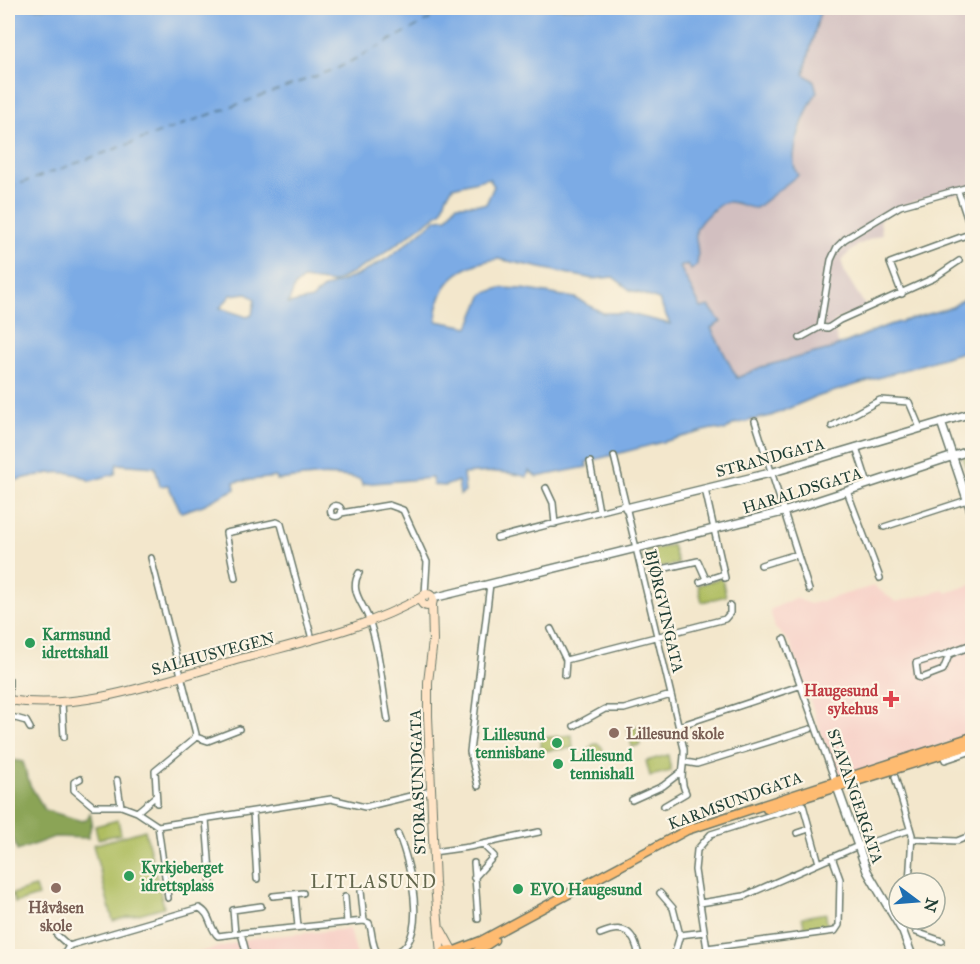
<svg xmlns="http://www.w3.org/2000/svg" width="980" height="964" viewBox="0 0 980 964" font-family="'IM FELL Great Primer',serif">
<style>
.built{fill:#f7d1c8}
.industrial{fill:#d2bfc0}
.green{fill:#afbd60;stroke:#677d4a;stroke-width:1.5}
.forest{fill:#8ba456;stroke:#557045;stroke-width:1.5}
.water{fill:#7babe5;stroke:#4d748c;stroke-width:1.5;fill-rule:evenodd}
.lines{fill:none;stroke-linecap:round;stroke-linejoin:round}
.ferry{stroke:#365860;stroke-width:1.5;stroke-dasharray:8 6;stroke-linecap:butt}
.minor-casing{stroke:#697869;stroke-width:8}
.tertiary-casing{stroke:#697869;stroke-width:10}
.secondary-casing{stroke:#697869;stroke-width:10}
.primary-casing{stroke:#697869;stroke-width:11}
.minor{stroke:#fff;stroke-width:5}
.tertiary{stroke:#fff;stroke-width:7}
.secondary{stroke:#ffe4c6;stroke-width:8}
.primary{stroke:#febb71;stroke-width:8}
.leisure-dot{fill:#2e9e5b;stroke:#fcf5e5;stroke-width:2}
.health-dot{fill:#e0444e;stroke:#fcf5e5;stroke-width:2}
.education-dot{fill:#8d6e63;stroke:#fcf5e5;stroke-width:2}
.labels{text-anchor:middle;stroke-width:4.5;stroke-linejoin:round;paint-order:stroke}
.street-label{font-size:16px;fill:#1f3d34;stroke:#fcf5e5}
.leisure-label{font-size:16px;font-weight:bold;fill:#27864d;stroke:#fcf5e5;text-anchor:start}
.health-label{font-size:16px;font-weight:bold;fill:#be3a42;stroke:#fcf5e5;text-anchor:end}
.education-label{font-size:16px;font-weight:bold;fill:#785e54;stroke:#fcf5e5;text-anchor:start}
.neighbourhood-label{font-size:18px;letter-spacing:1.5px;fill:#63674d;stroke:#fcf5e5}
</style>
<rect width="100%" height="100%" fill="#fcf5e5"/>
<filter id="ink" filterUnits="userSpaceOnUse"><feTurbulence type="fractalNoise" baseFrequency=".0167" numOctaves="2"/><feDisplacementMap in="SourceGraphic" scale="12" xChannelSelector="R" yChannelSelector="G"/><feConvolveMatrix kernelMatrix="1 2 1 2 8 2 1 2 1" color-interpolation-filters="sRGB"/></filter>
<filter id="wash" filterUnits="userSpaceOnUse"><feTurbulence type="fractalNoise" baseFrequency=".008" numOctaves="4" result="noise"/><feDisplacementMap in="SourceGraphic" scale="24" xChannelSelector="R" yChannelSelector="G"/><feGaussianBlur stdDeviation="1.35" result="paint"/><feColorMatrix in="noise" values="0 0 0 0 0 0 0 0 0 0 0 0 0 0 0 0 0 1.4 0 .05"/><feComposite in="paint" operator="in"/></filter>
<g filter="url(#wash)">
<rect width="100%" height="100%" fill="#f3e7cc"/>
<!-- built -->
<path class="built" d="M972 584V639L969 644 972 658V735L837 779 790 643 775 628 770 610 795 598 810 604 874 586 896 602 944 590 947 593Z
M350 929 357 956H186L253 938Z"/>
<!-- industrial -->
<path class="industrial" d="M821 8H972V188L951 195 939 194 909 203 880 220 882 234 858 245 841 260 845 273 866 307 835 321 834 329 839 346 761 367 737 378 711 327 719 323 701 309 679 268 698 255 693 226 721 204 728 200 755 208 797 176 793 158 807 113 816 94 803 76Z"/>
<!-- green -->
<path class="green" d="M972 454V491L963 457Z
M672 545 678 564 647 570 643 553Z
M722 578 726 596 702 602 698 585Z
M636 726 640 745 632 747 628 728Z
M572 735 573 748 542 751 540 738Z
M589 751a7 7 0 1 1 14 0a7 7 0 1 1-14 0Z
M668 755 671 771 650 776 646 761Z
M118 820 121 834 98 839 95 826Z
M145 830 164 907 113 921 93 845Z
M35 887 38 896 15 903 12 894Z
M826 913 827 926 805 930 802 917Z"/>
<!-- forest -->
<path class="forest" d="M8 759 23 762 30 785 45 810 82 821 87 819 90 813 92 822 88 838 54 837 17 851 14 840 8 833Z"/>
<!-- water -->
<path class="water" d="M8 8H821L804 74 814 81 817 92C807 108 785 159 798 175L756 208C746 208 739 202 728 202 721 202 717 207 712 211 683 236 702 235 697 265L691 270 688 264 680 267 701 308 709 306 721 322 711 328 737 378 761 367 830 349 886 326 952 307 972 293V349L813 398 771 416 734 424 725 431 712 429 586 462 587 467 537 477 529 471 527 477C504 470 489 472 463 474L465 492 460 495 458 481 445 486 433 485 432 478 363 484V487L360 479C330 472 305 477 277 480L276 477 234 482 235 489 203 505 181 512 168 485 160 486 155 467 117 464 115 474 90 481C67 464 33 477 8 482ZM489 178 494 186 486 204 456 205 447 218 437 219 388 258 360 274 322 289 312 299 288 304 295 286 303 279 333 283 372 262 442 211 447 195 453 187ZM498 259 593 279 613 277 630 290 659 300 670 324 626 313H603L575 298 523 289 500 288 483 294 469 327 437 321C435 315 438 309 439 302 446 274 472 262 498 259ZM246 293 255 299 252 315 247 317 220 308 231 295Z"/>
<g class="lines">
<!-- ferry -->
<path class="ferry" d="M8 188 338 68 451 8"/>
</g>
</g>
<g filter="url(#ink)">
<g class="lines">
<defs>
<path id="minor" d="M902 294 890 263 972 233 958 191
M820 327 831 260 837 247 845 239 900 206 972 186
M800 338 820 327 828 328 840 320 934 278 959 261
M755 421 809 590
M832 426 880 400 909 402 920 428
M856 447 868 484
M614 456 684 749C685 765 678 778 686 793L664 806
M590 462 599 511
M546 488 553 503 555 524
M705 489 725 578
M847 491 880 578
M330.5 511a5.5 5.5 0 1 1 11 0a5.5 5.5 0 1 1-11 0Z
M341 513 389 505 403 510 427 562 425 594
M884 527 967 500
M497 538 625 505
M151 558 196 734 194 739 155 771 157 803
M761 565 797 554
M657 570 698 561 706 579
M359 573C349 590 362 602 368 617 380 649 382 687 388 720
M235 578 226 533 277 522 281 524 312 639
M700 582 724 574
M551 629 566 660
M784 639 835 781
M950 653 943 670 922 678 918 677 916 663Z
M565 675 566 660 725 619 730 613V606
M62 703 64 737
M8 716 26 721 30 728
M574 726 605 709H624L671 695
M679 726 802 685
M196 737 208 741 239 729
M945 760 972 751
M685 762 697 764 810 729
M895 777 912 835 909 883
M8 779H11
M80 779 74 782V790L93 806H121L137 812
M117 780 121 806
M478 786 470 752 490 584
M156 796 137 812 158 826 168 898
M632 800 663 786 681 772
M253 812 257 879
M206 819 211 885
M158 826 331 799 365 807 431 791
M797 833 809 829
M913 839 957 841 972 835
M433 852 469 847 539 832
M474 863 478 919
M474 878 494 856 483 845
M361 891 364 921
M660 893 673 908 680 935
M295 894 298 927
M273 896 303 893
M345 897 347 923
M700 903 744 896 858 846 910 830
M912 919 916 932 942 941
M241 933 364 921 369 923C373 932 371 946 378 953 437 964 410 861 398 834
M235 934 233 910 261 906
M600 934C625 923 634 932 639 956
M57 935 69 946
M707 948 835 931 839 925 840 879 832 857
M63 956 69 946 75 944 199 908C211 913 209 928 218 936L241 933 247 956
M674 956 680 935 704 932
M708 956 695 870 697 850 711 834 803 805 819 863"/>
<path id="tertiary" d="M941 422 972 514
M626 508 770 473 972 413
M433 598 783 512 972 450
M950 653 972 645
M8 680V700
M836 784 867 871 903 932 912 956"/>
<path id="secondary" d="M421 600a6 6 0 1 1 12 0a6 6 0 1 1-12 0Z
M432 603 433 641 428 682V716L435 884 441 955
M8 700C86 712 165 680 240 659 301 642 366 629 422 597
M441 930 452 950"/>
<path id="primary" d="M767 809 972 745
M455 951 481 941 687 830 972 737
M440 956 445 951 452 950 461 956
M470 956 494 940"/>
</defs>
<!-- minor casing -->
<use href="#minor" class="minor-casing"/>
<!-- tertiary casing -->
<use href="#tertiary" class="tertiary-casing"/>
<!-- secondary casing -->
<use href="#secondary" class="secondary-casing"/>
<!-- primary casing -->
<use href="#primary" class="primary-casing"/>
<!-- minor -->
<use href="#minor" class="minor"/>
<!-- tertiary -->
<use href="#tertiary" class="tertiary"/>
<!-- secondary -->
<use href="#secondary" class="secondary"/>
<!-- primary -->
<use href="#primary" class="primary"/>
</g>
</g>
<!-- markers -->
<g class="leisure-dot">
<circle cx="30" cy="643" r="6"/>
<circle cx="557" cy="743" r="6"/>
<circle cx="558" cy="764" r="6"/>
<circle cx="129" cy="876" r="6"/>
<circle cx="518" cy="889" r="6"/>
</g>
<path class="health-dot" d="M888 690h6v6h6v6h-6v6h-6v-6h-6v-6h6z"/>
<g class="education-dot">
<circle cx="614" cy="733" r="6"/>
<circle cx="56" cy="888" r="6"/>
</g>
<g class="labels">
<!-- street labels -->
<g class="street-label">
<text transform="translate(770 457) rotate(-15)" y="6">STRANDGATA</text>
<text transform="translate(802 490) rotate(-17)" y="6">HARALDSGATA</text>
<text transform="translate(665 611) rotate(77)" y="6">BJØRGVINGATA</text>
<text transform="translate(213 653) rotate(-15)" y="6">SALHUSVEGEN</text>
<text transform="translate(417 782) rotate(-92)" y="6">STORASUNDGATA</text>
<text transform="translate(856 796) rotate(71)" y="6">STAVANGERGATA</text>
<text transform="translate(735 800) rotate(-20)" y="6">KARMSUNDGATA</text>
</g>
<!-- leisure labels -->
<g class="leisure-label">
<text x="42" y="640">Karmsund<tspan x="42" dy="18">idrettshall</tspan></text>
<text x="545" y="740" text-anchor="end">Lillesund<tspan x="545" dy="18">tennisbane</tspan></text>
<text x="570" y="761">Lillesund<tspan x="570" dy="18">tennishall</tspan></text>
<text x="141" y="873">Kyrkjeberget<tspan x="141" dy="18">idrettsplass</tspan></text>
<text x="530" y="895">EVO Haugesund</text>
</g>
<!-- health labels -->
<g class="health-label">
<text x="878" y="696">Haugesund<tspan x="878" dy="18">sykehus</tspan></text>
</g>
<!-- education labels -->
<g class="education-label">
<text x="626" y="739">Lillesund skole</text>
<text x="56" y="913" text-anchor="middle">Håvåsen<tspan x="56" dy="18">skole</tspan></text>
</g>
<!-- neighbourhood labels -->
<g class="neighbourhood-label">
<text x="374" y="888">LITLASUND</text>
</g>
</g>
<!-- margin -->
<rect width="980" height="964" fill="none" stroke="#fcf5e5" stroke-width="30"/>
<!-- north arrow -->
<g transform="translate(917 901) rotate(106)"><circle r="28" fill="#fcf5e5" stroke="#a4ab9e" stroke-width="1.5"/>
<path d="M0-4.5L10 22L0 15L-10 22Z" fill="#1f6fb2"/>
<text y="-9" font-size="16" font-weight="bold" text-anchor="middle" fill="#1f3d34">N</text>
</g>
</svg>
